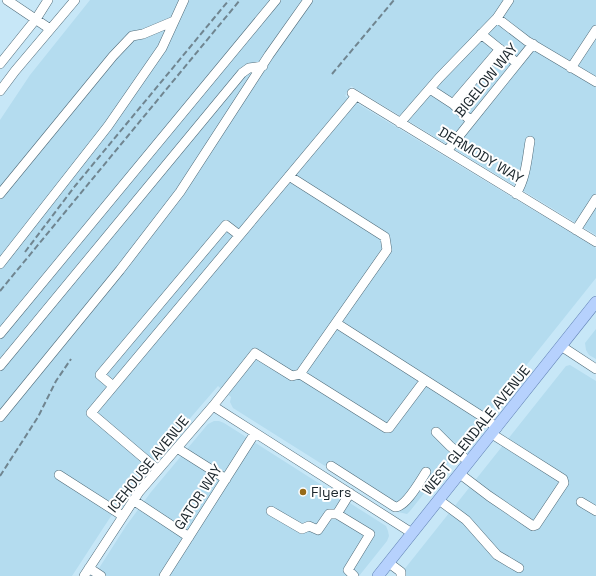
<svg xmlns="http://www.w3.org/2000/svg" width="596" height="576" viewBox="0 0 596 576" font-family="'Space Grotesk',sans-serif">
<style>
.built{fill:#b4dcef}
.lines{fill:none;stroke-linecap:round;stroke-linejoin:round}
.minor-casing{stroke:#4f6b79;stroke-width:10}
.major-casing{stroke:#6081b3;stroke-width:12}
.minor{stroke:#fff;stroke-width:9}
.major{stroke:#b6d1fd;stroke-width:11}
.rail{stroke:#708590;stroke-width:2;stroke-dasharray:6 3;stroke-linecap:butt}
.poi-dot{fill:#976b19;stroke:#fff;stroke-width:1.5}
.labels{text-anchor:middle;stroke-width:4;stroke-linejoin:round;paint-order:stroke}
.street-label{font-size:14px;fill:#1b262c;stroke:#fff}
.poi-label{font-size:14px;fill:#1b262c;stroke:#fff;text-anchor:start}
</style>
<rect width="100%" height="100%" fill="#c7e7f7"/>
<!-- built -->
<path class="built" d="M90 0H596V235L351 86 345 96 596 248V278L410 511 407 514 398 512 233 408 230 402 231 397 218 386 128 490 72 576H0V120L30 75Z
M596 329V359L589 355 586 350 585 343Z
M570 365 596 381V576H399L566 366Z
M214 421H219L224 423 386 526 388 531 389 536 387 541 359 576H94L126 526 151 492 208 424Z"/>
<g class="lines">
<defs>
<path id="minor" d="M7 0 50 29
M497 18 527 41 596 82
M481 34 517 63
M0 64 36 19 48 0
M571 68 596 30
M430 89 453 104 500 49
M0 91 15 71 75 0
M352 93 596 242
M453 104 471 121
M400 123 439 78 497 18 509 0
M447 151 533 44
M0 194 113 56 132 36 143 34 174 21
M516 194C526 178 527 159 530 141
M576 230 596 199
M0 264 108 126 162 48 184 0
M336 323 483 417 497 428
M0 334 276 0
M561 346 596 369
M0 366 242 73 249 68 263 66
M300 374 386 428H389L425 380
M113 386 100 375 226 225 239 235
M213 406 412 533
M0 417 120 270 180 192 269 55 308 0
M436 432 450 446 469 462
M177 448 226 479
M331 466 395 507C406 507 420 481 426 472
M158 470 91 413 356 96
M460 474 489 496 533 526 536 525 564 483 563 479 492 434
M59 475 123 516
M350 493 337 514 370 534 348 570 354 576
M133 500 189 537
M439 500 466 520 497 555 519 568
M581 502 596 511
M271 511 302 529 309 526 318 530 329 514H337
M389 563 401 572V576
M89 568 101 576
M84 576 139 492 213 406 255 353 292 376 300 374 387 250 385 237 289 176
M164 576 255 433"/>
<path id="major" d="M378 576 596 302"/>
</defs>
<!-- minor casing -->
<use href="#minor" class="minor-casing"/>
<!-- major casing -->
<use href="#major" class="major-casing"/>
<!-- minor -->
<use href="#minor" class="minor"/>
<!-- major -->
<use href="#major" class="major"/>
<!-- rail -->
<path class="rail" d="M332 74 394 0
M25 252 75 186 229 0
M0 291 240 0
M0 476 38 417 56 381 71 359"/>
</g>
<!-- markers -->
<circle class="poi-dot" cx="303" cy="492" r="4"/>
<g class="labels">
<!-- street labels -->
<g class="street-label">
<text transform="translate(486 80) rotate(-51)" y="5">BIGELOW WAY</text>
<text transform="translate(481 155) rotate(31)" y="5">DERMODY WAY</text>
<text transform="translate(476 430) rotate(-51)" y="5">WEST GLENDALE AVENUE</text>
<text transform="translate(148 464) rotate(-51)" y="5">ICEHOUSE AVENUE</text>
<text transform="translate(198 497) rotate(-57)" y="5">GATOR WAY</text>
</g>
<!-- poi labels -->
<g class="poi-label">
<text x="311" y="497">Flyers</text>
</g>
</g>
</svg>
